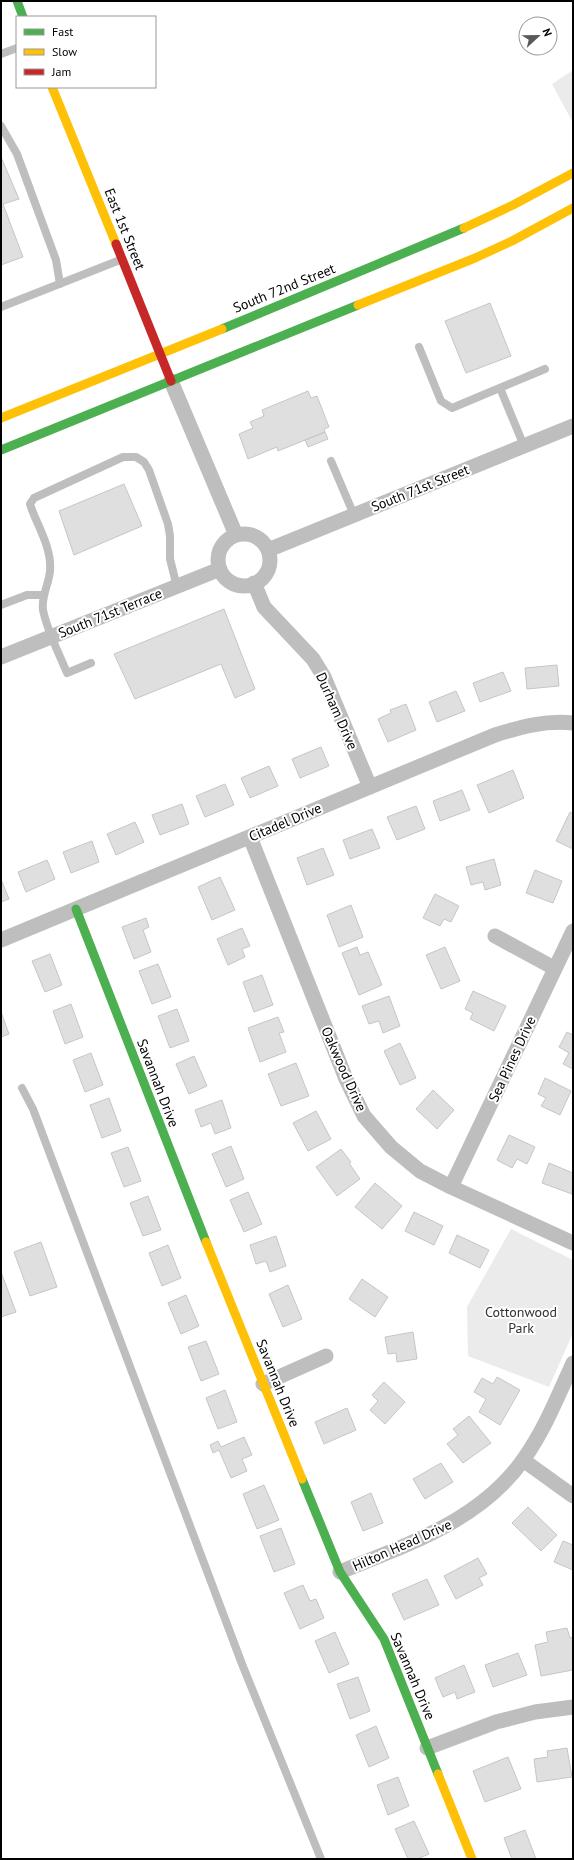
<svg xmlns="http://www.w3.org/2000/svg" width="574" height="1860" viewBox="0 0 574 1860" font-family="'PT Sans',sans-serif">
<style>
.green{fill:#ebebeb}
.building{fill:#dfdfdf;stroke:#c6c6c6}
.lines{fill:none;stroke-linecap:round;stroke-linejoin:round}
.lane{stroke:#bebebe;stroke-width:8}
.street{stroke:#bebebe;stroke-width:15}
.fast{stroke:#4caf50;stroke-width:9}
.slow{stroke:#ffc107;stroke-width:9}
.jam{stroke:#c62828;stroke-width:9}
.labels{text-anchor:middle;stroke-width:4;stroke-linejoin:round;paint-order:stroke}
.street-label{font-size:14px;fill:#000;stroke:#fff}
.park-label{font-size:14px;fill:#323232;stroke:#fff}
</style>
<rect width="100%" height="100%" fill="#fff"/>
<!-- green -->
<path class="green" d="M573 70V123L552 84Z
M511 1229 573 1260V1333L549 1387 468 1356 467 1307Z"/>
<!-- building -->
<path class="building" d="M1 157 19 199 3 204 23 257 1 265Z
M490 303 511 356 466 373 445 321Z
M308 391 311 398 317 396 329 427 324 429 325 432 278 451 277 447 248 459 239 434 253 428 250 422 264 416 262 410Z
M325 432 328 439 308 447 305 440Z
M124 484 142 526 74 555 59 511Z
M224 609 255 689 235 698 221 664 135 699 114 654Z
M557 665 559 686 527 689 525 668Z
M503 672 511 691 480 702 473 683Z
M456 691 465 711 437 722 429 702Z
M406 704 416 730 388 742 378 719 391 713 390 710Z
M321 747 329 766 300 778 292 759Z
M269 766 278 786 250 798 241 778Z
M513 770 524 798 489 813 477 785Z
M225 784 234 805 205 817 196 796Z
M462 790 470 810 440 821 433 801Z
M182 804 189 824 160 835 152 815Z
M416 806 425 829 397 840 387 817Z
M570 812 573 814V849L556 841Z
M135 822 144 842 116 855 107 834Z
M372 829 380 848 350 859 343 840Z
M92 841 99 862 71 873 63 852Z
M323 848 334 875 307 885 297 858Z
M494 859 501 885 485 890 483 882 471 885 466 867Z
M47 860 55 879 26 892 18 872Z
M535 870 562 881 553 903 526 893Z
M220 877 235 910 212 920 198 887Z
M1 879 9 899 1 902Z
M435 894 459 906 451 922 444 919 440 926 423 918Z
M351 905 363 937 339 947 327 915Z
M146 918 149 927 143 930 151 952 134 959 122 927Z
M242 928 250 946 242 949 245 957 228 965 217 939Z
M357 947 360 955 368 952 382 985 359 995 342 953Z
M445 947 460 981 441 989 426 955Z
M50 954 62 985 45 992 32 961Z
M158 964 171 997 152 1004 139 971Z
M262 975 273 1005 254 1012 243 982Z
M473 991 506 1006 494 1031 470 1019 473 1013 465 1009Z
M389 996 400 1026 383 1033 379 1021 369 1024 362 1006Z
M71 1004 83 1037 65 1044 53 1011Z
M177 1009 189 1041 170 1048 158 1016Z
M1 1012 9 1034 1 1037Z
M278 1017 284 1032 279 1033 286 1052 260 1062 248 1028Z
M567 1032 573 1035V1069L563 1064 569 1053 559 1047Z
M400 1043 416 1078 400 1085 384 1051Z
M91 1053 103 1085 85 1092 73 1060Z
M194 1056 207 1086 189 1094 176 1064Z
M296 1063 309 1096 281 1106 268 1074Z
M545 1078 571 1091 560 1115 541 1106 546 1098 538 1094Z
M433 1090 454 1110 437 1129 416 1109Z
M109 1098 121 1131 102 1138 90 1105Z
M222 1100 231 1128 215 1134 211 1123 201 1127 195 1110Z
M316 1111 331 1139 308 1151 293 1123Z
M509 1135 535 1147 527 1164 517 1159 512 1168 497 1160Z
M231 1146 244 1179 226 1187 212 1154Z
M128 1147 141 1181 124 1187 111 1153Z
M341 1149 351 1162 349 1163 360 1179 337 1196 316 1167Z
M549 1163 573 1173 572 1194 542 1183Z
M375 1183 402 1206 382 1229 355 1207Z
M248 1192 262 1224 244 1232 230 1200Z
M148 1196 161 1230 143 1236 130 1203Z
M414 1212 443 1226 434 1245 405 1231Z
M457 1235 489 1250 480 1268 449 1253Z
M276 1236 286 1266 270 1272 266 1261 256 1264 250 1245Z
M41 1242 57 1287 30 1296 14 1252Z
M168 1245 181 1278 162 1286 149 1253Z
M1 1272 16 1312 1 1317Z
M362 1279 388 1297 375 1317 349 1299Z
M288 1285 302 1319 283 1327 269 1294Z
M186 1295 199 1326 181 1334 168 1303Z
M413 1332 417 1359 397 1362 396 1353 388 1354 385 1337Z
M206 1341 219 1374 201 1381 188 1347Z
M497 1377 520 1390 500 1425 479 1412 486 1399 474 1392 482 1378 493 1384Z
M384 1382 405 1402 385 1424 370 1410 378 1401 372 1395Z
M225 1390 237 1422 218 1429 206 1398Z
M347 1408 356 1430 324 1444 315 1422Z
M469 1416 491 1443 463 1463 447 1444 458 1435 453 1429Z
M244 1437 252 1455 242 1459 247 1471 231 1478 219 1450 213 1453 210 1445 218 1441 221 1447Z
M441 1463 453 1482 425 1499 413 1479Z
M264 1485 279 1520 257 1529 243 1494Z
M371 1493 383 1523 363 1531 351 1502Z
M528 1507 557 1535 541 1551 512 1523Z
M281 1528 295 1564 274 1572 260 1536Z
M563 1541 573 1545V1570L554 1562Z
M478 1558 487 1574 479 1578 483 1585 456 1599 444 1576Z
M427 1579 439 1605 404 1620 392 1594Z
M303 1585 310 1601 316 1599 324 1618 300 1629 284 1593Z
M567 1628 570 1638 573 1637V1670L541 1676 535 1645 548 1642 546 1632Z
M335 1632 349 1664 329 1673 315 1641Z
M518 1653 527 1675 493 1687 485 1665Z
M464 1665 475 1692 457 1699 455 1692 443 1697 435 1678Z
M358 1677 370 1711 350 1719 337 1684Z
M376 1726 389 1758 369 1767 356 1735Z
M567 1748 572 1777 537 1782 534 1759 548 1757 547 1751Z
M508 1757 521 1789 485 1802 473 1771Z
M398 1777 409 1806 388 1815 377 1785Z
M414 1821 429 1854 417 1859H408L395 1829Z
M525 1830 536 1859H512L504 1838Z"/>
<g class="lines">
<!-- lane -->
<path class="lane" d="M1 54 17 48
M1 126 17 154 56 260 60 284
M1 307 120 260
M419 347 441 401 452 408 545 369
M500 388 524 446
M331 461 354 515
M1 605 27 595H44
M91 663 67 673C59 653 47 631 43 610 41 596 49 584 50 571 52 550 39 528 32 510L30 504 34 498 123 457H136L144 462 149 470 168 524 170 536V559L177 587
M22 1088 33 1109 242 1664 321 1859"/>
<!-- street -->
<path class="street" d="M171 381 236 535
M218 560a26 26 0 1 1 52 0a26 26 0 1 1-52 0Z
M268 550 573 426
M254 583 264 607 313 659 324 677 370 787
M1 657 220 569
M250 837 346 1079 364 1116 391 1147 420 1171 451 1187 573 1243
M495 936 554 968
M1 940 495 735C521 727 545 720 573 723
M451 1187 573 931
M263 1384 326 1356
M523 1460 573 1496
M340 1572C406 1545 480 1521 523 1460 544 1431 558 1396 573 1363
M427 1748 496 1722 535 1712 573 1707"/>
<!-- fast -->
<path class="fast" d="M17 1 23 17
M222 329 464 228
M1 450 358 305
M76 909 206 1242
M302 1479 340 1572 384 1639 438 1774"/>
<!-- slow -->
<path class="slow" d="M52 87 116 244
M464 228 513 205 573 173
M358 305 475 258 512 241 573 208
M1 418 222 329
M206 1242 302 1479
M438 1774 472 1859"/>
<!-- jam -->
<path class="jam" d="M116 244 171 381"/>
</g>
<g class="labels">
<!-- street labels -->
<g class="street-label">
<text transform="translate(125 229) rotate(68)" y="5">East 1st Street</text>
<text transform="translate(284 288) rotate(-22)" y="5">South 72nd Street</text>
<text transform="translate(420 488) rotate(-22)" y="5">South 71st Street</text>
<text transform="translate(110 613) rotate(-22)" y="5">South 71st Terrace</text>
<text transform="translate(337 711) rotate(66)" y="5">Durham Drive</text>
<text transform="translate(285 822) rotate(-23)" y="5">Citadel Drive</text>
<text transform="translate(512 1059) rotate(-65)" y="5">Sea Pines Drive</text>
<text transform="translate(344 1069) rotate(66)" y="5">Oakwood Drive</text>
<text transform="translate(158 1083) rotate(69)" y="5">Savannah Drive</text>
<text transform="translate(278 1383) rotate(68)" y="5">Savannah Drive</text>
<text transform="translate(402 1545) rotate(-24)" y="5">Hilton Head Drive</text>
<text transform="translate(413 1676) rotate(67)" y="5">Savannah Drive</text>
</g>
<!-- park labels -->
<g class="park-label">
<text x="521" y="1317">Cottonwood<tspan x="521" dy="16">Park</tspan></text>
</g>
</g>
<!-- border -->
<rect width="574" height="1860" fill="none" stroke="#000000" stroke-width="4"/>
<!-- legend -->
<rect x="16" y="16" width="140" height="72" fill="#ffffff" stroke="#999999"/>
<rect x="24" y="29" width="20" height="6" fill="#4caf50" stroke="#999999"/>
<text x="52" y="36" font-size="12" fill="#000000">Fast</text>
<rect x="24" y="49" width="20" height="6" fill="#ffc107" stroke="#999999"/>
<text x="52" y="56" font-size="12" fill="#000000">Slow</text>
<rect x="24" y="69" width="20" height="6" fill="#c62828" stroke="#999999"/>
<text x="52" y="76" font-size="12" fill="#000000">Jam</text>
<!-- north arrow -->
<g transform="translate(538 36) rotate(68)"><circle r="19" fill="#ffffff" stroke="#999999"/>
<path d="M0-3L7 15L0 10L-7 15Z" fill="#595959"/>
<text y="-6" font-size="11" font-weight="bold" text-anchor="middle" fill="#000000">N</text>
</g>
</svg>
